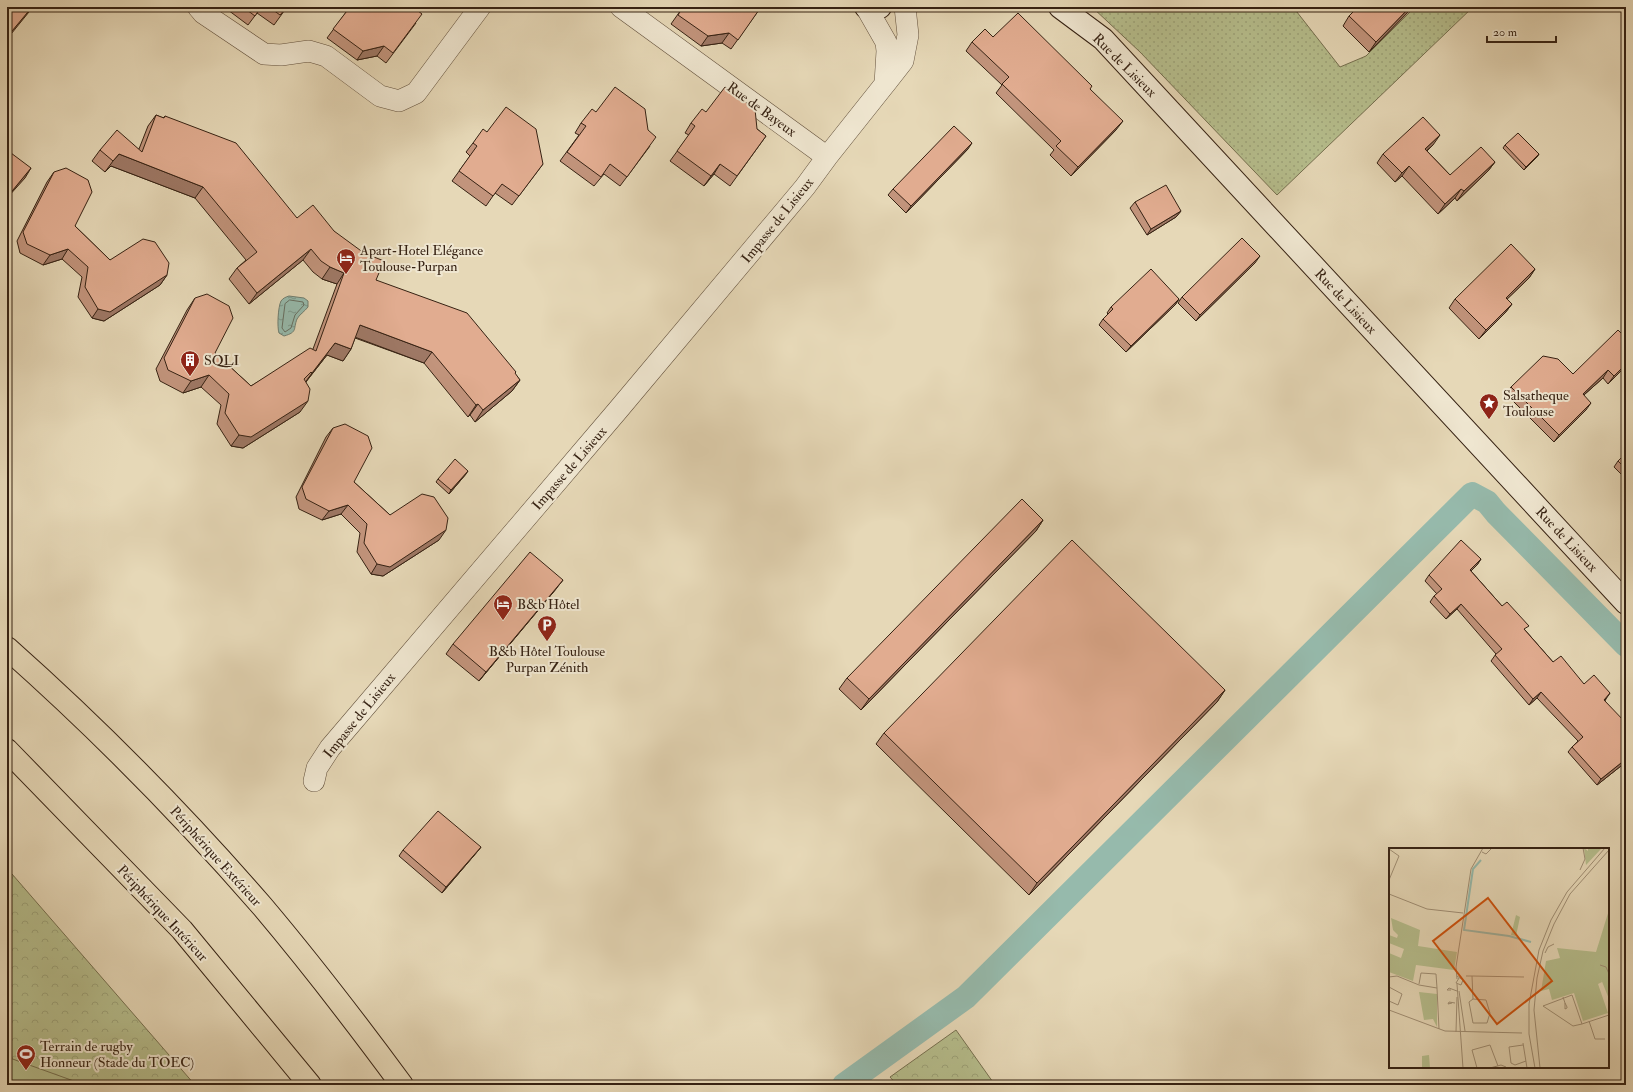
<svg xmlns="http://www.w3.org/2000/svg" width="1633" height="1092" viewBox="0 0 1633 1092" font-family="'IM FELL Double Pica',serif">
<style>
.grass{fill:url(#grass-dots);stroke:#767050}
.forest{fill:url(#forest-crowns);stroke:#767050}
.pitch{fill:#b6be8d;stroke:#767050}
.water{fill:url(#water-ripples);stroke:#707d6f}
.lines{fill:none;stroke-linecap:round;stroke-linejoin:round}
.shore{stroke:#666e60;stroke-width:1}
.canal{stroke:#96baac;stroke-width:24}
.street-casing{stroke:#62503c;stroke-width:22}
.secondary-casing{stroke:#362213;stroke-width:24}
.highway-casing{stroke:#362213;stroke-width:24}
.street{stroke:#efe6d0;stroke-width:21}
.secondary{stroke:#efe6d0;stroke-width:22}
.highway{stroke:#e6d8b7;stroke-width:22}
.wall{fill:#c2947c;stroke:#362213}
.shaded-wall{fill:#9e7865;stroke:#362213}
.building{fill:#e1ac90;stroke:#362213}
.labels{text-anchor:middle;stroke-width:4;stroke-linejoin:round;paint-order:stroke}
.street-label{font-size:14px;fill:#362213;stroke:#efe6d0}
.poi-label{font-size:14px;fill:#362213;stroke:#efe6d0;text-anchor:start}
.inset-river{fill:none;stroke:#96baac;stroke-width:2}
.inset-road{fill:none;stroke:#a08f75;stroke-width:1}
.view{fill:#cd510d;fill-opacity:0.15;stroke:#cd510d;stroke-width:2}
.inset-edge{fill:none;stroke:#362213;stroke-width:2}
</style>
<defs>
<pattern id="grass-dots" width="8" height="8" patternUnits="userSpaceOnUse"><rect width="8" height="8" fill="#b6be8d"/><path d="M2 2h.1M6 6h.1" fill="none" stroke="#9da379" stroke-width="1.8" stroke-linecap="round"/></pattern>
<pattern id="forest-crowns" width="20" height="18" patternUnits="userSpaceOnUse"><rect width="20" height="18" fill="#b6be8d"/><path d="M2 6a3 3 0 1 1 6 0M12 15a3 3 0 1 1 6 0" fill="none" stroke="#9da379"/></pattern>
<pattern id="water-ripples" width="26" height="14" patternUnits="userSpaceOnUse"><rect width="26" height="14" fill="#96baac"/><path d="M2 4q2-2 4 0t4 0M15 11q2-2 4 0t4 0" fill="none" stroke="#7b978b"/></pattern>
</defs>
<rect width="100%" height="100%" fill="#e6d8b7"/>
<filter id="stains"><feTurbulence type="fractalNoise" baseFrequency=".005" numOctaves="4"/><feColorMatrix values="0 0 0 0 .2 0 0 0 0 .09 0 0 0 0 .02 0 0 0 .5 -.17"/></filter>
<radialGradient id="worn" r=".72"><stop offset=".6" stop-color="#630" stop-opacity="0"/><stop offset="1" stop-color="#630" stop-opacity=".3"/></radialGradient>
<!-- grass -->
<path class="grass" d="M1092 7H1293L1340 67 1366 56 1415 7H1473L1277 195 1140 52Z"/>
<!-- forest -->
<path class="forest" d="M7 873 12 874 195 1085H7Z
M956 1030 995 1085H897L890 1077Z"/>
<!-- pitch -->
<path class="pitch" d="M7 1057 85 1085H7Z"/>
<!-- water -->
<path class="water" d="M289 296 304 298 308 301V307C305 311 299 315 297 319 293 329 298 332 284 336L279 333C277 327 278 307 281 301 283 298 286 297 289 296Z"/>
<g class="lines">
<!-- shore -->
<path class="shore" d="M290 300 303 302 304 305 295 315 291 328 285 332 282 328 285 304Z"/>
<!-- canal -->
<path class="canal" d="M844 1085 966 997 1472 494 1487 502 1496 513 1626 645"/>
<defs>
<path id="street" d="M198 7 203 13 264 54 281 55 309 51 326 56 380 96 399 101 416 93 480 7
M621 7 827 157 885 84
M866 7 886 42 887 51 885 84 903 61 908 35 905 7
M314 781 317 768 330 748 618 410 805 187 827 157"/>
<path id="secondary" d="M866 7H880
M1060 7 1103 39 1626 603"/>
<path id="highway" d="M7 648C97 728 183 815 262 906 311 964 357 1024 402 1085
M7 750 182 930 310 1085"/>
</defs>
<!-- street casing -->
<use href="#street" class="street-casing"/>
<!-- secondary casing -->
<use href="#secondary" class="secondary-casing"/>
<!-- highway casing -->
<use href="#highway" class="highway-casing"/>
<!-- street -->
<use href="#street" class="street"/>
<!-- secondary -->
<use href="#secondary" class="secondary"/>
<!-- highway -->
<use href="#highway" class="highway"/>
</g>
<!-- wall -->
<path class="wall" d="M224 7H287L274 25 257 13 248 25Z
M350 7 416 23 386 63 377 56 357 60 327 38Z
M683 7H761L731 49 722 43 701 46 671 24Z
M1413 7 1369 52 1343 26 1349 16Z
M993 37 1090 89 1116 130 1071 176 1050 155 1054 150 996 93 1002 85 966 51 972 42Z
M706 112 757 129 766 136 730 186 714 174 704 186 670 161 689 135 685 133 691 123Z
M156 115 163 118 165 116 297 218 334 231 376 280 515 374 520 380 512 391 475 422 470 415 468 417 424 363 355 338 351 349 343 361 327 355 306 382 300 412 243 448 231 446 217 424 221 405 201 387 183 393 160 381 156 369 187 310 195 298 215 353 251 386 313 349 337 284 322 279 313 272 303 260 249 304 229 279 237 268 246 260 195 198 111 166 105 172 92 161 100 150 139 149 148 126Z
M581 123 650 146 620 186 604 174 594 186 560 161 579 135 575 133Z
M487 132 543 164 512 205 495 193 486 206 452 181 470 156 466 152 473 143Z
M1433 145 1427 151 1450 175 1495 162 1488 171 1457 201 1455 198 1438 214 1402 176 1395 182 1377 163 1383 154Z
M1505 145 1539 154 1537 157 1524 170 1503 148Z
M968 149 906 213 888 195 893 189Z
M54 172 75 226 110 260 167 275 160 285 104 321 92 318 78 297 82 277 62 259 43 265 20 253 17 241 47 182Z
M1135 202 1181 211 1176 217 1147 235 1130 208Z
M1255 263 1196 321 1178 303 1182 297Z
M1535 269 1529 278 1507 299 1512 304 1505 313 1479 339 1449 308 1455 299Z
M1179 299 1175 305 1126 352 1099 325 1103 319 1108 314 1107 313 1111 307Z
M1622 334 1626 366 1608 384 1603 378 1584 395 1586 410 1554 442 1506 394 1511 387 1573 374Z
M333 428 354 482 390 515 439 540 383 576 371 574 357 552 360 533 341 514 322 520 299 509 296 497 326 437Z
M1626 453V479L1614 467 1618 461Z
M466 474 449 494 436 482 438 479Z
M1043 520 1036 531 861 710 839 689 847 678Z
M1481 559 1477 565 1471 571 1502 606 1525 630 1553 662 1584 684 1606 699 1605 701 1626 762 1597 785 1568 752 1572 747 1578 741 1537 698 1529 705 1491 661 1496 654 1457 609 1446 619 1430 602 1434 596 1437 594 1425 581 1429 575Z
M556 589 479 681 446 654 453 644Z
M1225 690 1217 702 1029 895 876 744 884 733Z
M481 847 477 852 442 893 399 856 403 850Z"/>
<!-- shaded-wall -->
<path class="shaded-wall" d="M32 7H33L7 39V37Z
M1410 7H1413L1369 52 1376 42Z
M729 33 722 43 701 46 708 36Z
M384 46 377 56 357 60 363 51Z
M1123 121 1116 130 1071 176 1078 167Z
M1440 135 1433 145 1418 158 1425 149Z
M972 143 968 149 906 213 911 206Z
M119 154 203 187 195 198 111 166 105 172 113 161Z
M1539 154 1537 157 1524 170 1526 167Z
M1495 162 1488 171 1457 201 1464 191Z
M720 164 714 174 704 186 711 176Z
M1409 166 1402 176 1395 182 1402 173Z
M31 168 25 178 7 198 8 196Z
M1461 189 1455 198 1438 214 1445 204Z
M1181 211 1176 217 1147 235 1151 229Z
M68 249 62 259 43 265 50 255Z
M311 249 303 260 249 304 257 293Z
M1260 256 1255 263 1196 321 1200 315Z
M330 267 344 273 337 284 322 279Z
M1535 269 1529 278 1499 307 1506 298Z
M167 275 160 285 104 321 92 318 98 309Z
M1179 299 1175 305 1126 352 1131 346Z
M1512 304 1505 313 1479 339 1486 330Z
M360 325 432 352 424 363 352 336Z
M335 343 351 349 343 361 327 355 304 384 312 373Z
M1626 364V366L1608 384 1614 376Z
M1608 370 1603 378 1577 401 1583 394Z
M209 375 201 387 183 393 191 381Z
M520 380 512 391 475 422 483 410Z
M308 401 300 412 243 448 231 446 239 435Z
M1591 403 1586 410 1554 442 1559 435Z
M478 404 470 415 468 417 476 405Z
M468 471 466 474 449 494 451 490Z
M348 505 341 514 322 520 329 511Z
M1043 520 1036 531 861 710 869 699Z
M446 530 439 540 383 576 371 574 377 564Z
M1481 559 1477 565 1466 576 1470 570Z
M563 580 556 589 479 681 486 672Z
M1461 604 1457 609 1446 619 1450 614Z
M1225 690 1217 702 1029 895 1037 883Z
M1541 692 1537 698 1529 705 1533 699Z
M1610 693 1606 699 1600 705 1604 700Z
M1626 759V762L1597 785 1601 779Z
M481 847 477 852 442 893 446 887Z"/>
<!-- building -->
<path class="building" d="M7 7H32L7 37Z
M243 7H261L255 16Z
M269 7H287L280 15Z
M350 7H413L422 14 393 53 384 46 363 51 333 29Z
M683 7H761L738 40 729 33 708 36 678 15Z
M1358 7H1410L1376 42 1349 16Z
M1018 13 1092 86 1090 89 1123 121 1078 167 1056 146 1061 141 1002 84 1009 77 972 42 985 29 993 37Z
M615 87 645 109 648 130 656 137 627 177 610 164 601 177 567 152 586 126 581 123 592 109 596 112Z
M725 87 755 109 757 129 766 136 737 176 720 164 711 176 677 151 695 126 691 123 702 109 706 112Z
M506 107 536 129 543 164 519 196 502 184 493 196 459 171 477 146 473 143 483 129 487 132Z
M156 115 164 118 165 116 236 143 297 218 313 205 334 231 364 253 384 261 376 280 467 313 516 372 515 373 520 380 483 410 478 404 476 405 432 352 360 325 351 349 335 343 312 373 311 372 304 379 310 389 308 401 251 437 239 435 225 413 229 394 209 375 191 381 168 370 164 358 195 298 207 294 229 306 233 318 215 353 251 386 310 348 316 351 344 273 330 267 321 261 311 249 257 293 237 268 257 252 203 187 119 154 113 161 100 150 117 130 142 152Z
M1423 117 1440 135 1425 149 1450 175 1481 147 1495 162 1464 191 1461 189 1445 204 1409 166 1402 173 1383 154Z
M954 126 972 143 911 206 893 189Z
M1518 133 1539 154 1526 167 1505 145Z
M7 150 31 168 8 196 7 195Z
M66 168 88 180 92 192 75 226 110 260 143 239 155 242 169 263 167 275 110 312 98 309 85 287 88 267 68 249 50 255 27 244 23 232 54 172Z
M1166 185 1181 211 1151 229 1135 202Z
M1242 238 1260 256 1200 315 1182 297Z
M1511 244 1535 269 1506 298 1512 304 1486 330 1455 299Z
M1151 269 1179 299 1131 346 1103 319 1113 309 1111 307Z
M1618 330 1622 334 1626 330V364L1614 376 1608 370 1583 394 1591 403 1559 435 1511 387 1543 356 1558 359 1573 374Z
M345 424 368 436 372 448 354 482 390 515 422 494 434 497 448 518 446 530 390 567 377 564 364 543 367 524 348 505 329 511 306 499 302 487 333 428Z
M1626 453V469L1618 461Z
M455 459 468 471 451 490 438 479Z
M1022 499 1043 520 869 699 847 678Z
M1072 540 1225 690 1037 883 884 733Z
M1461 540 1481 559 1470 570 1502 606 1507 602 1529 626 1524 629 1553 662 1561 656 1584 684 1594 675 1610 693 1604 700 1626 723V759L1601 779 1572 747 1583 737 1541 692 1533 699 1495 655 1502 649 1461 604 1450 614 1434 596 1442 589 1429 575Z
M530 552 563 580 486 672 453 644Z
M438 811 481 847 446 887 403 850Z"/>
<!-- icons -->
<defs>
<symbol id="hotel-pin" viewBox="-11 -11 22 30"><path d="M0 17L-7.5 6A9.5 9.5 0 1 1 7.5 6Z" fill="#8f2418" stroke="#efe6d0"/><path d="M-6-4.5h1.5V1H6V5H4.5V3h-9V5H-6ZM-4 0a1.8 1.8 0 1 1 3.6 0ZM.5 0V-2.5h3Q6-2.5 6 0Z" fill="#fff"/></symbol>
<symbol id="building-pin" viewBox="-11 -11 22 30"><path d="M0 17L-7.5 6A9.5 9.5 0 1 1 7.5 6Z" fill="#8f2418" stroke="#efe6d0"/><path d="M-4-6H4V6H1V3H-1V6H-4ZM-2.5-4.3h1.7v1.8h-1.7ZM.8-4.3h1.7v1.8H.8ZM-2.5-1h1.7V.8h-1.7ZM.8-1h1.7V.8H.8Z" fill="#fff"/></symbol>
<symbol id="sight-pin" viewBox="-11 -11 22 30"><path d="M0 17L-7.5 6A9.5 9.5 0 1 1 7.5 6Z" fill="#8f2418" stroke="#efe6d0"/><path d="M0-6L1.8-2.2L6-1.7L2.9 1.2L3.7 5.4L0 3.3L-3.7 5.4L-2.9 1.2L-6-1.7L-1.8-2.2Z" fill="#fff"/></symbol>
<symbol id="parking-pin" viewBox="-11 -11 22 30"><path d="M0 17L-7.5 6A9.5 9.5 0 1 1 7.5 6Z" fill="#8f2418" stroke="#efe6d0"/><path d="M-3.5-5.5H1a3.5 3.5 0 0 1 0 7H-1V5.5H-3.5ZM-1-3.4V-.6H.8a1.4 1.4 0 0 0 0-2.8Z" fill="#fff"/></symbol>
<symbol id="stadium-pin" viewBox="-11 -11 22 30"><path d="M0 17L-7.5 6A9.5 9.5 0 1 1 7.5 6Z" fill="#8f2418" stroke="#efe6d0"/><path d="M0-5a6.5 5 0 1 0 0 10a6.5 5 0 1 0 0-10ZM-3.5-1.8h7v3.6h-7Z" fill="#fff"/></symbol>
</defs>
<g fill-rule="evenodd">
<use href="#hotel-pin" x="335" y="247" width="22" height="30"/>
<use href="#building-pin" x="179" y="349" width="22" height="30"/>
<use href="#sight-pin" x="1478" y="392" width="22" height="30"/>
<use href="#hotel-pin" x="492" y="593" width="22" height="30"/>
<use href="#parking-pin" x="536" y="614" width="22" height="30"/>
<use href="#stadium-pin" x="15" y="1043" width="22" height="30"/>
</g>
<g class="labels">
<!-- street labels -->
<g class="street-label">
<text transform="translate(1125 65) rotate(45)" y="5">Rue de Lisieux</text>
<text transform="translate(762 109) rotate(36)" y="5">Rue de Bayeux</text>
<text transform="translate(777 220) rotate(-51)" y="5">Impasse de Lisieux</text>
<text transform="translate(1346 301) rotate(47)" y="5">Rue de Lisieux</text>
<text transform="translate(569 468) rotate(-49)" y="5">Impasse de Lisieux</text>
<text transform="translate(1567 539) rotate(47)" y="5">Rue de Lisieux</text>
<text transform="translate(359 715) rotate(-51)" y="5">Impasse de Lisieux</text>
<text transform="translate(216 856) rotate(48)" y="5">Périphérique Extérieur</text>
<text transform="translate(163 913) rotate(47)" y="5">Périphérique Intérieur</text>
</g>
<!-- poi labels -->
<g class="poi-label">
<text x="360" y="255">Apart-Hotel Elégance<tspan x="360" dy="16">Toulouse-Purpan</tspan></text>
<text x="204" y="365">SQLI</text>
<text x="1503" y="400">Salsatheque<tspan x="1503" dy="16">Toulouse</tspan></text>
<text x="517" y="609">B&amp;b Hôtel</text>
<text x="547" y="656" text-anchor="middle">B&amp;b Hôtel Toulouse<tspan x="547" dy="16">Purpan Zénith</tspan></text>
<text x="40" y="1051">Terrain de rugby<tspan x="40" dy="16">Honneur (Stade du TOEC)</tspan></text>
</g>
</g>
<!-- overview -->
<g transform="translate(1389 848)">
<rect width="220" height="220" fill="#e6d8b7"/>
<path d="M195 0 199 3V10V0L212 1 197 17ZM2 70 31 82 29 98 68 104 65 122 27 117 24 133 0 124V105L12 110 15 101 0 95V87L8 90 9 87 4 82ZM30 144 48 146V179L44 171 35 172ZM40 207 41 220H33V208Z" fill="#b6be8d"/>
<path d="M220 62V151L212 131 213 134 209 136 219 165 194 173 185 145 163 152 160 141 152 143 157 113 171 110 168 100 207 104ZM127 67 131 69 127 88 122 87Z" fill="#b6be8d"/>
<path d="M172 114 180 140 165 146 156 119ZM205 137 214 163 198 168 190 142Z" fill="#b6be8d"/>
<path class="inset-river" d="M92 12 84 21 75 82 120 88 142 94"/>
<path class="inset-road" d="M0 1 10 8 0 32M93 4 97 6 103 0M191 22 196 11 194 0M0 46 38 61 74 65M156 105 159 99 165 96M211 117 217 119 220 126M68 128 74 132 72 137 67 135 70 130M77 128H83L84 151 97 152 101 165 98 175H84L80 154 84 151M83 128 135 129M0 129 8 128 30 137 48 140 50 181M68 131 67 119 82 21 94 0M30 136 32 125 47 126 48 140M68 136 74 220M0 139 13 146 9 157 0 153M62 142H58L60 140 68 143M70 143 76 183M183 147 193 176 184 178 154 158ZM174 149 176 155 178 159V160L176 161V155M63 155 59 156 60 154 66 155M0 162 56 183 133 185M200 173 206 191H216M193 176 220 167M67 184 68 149M134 195 138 220M134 197 120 199 122 215 126 217 137 213M88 220 83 202 101 197 109 218M101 220 112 217 117 219M146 220 140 186V156L150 102 162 72 178 44 216 0M151 220 145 162 148 130 154 103 165 76 181 46 220 2"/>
<path class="view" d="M99 50 163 133 108 176 44 93Z"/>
<rect width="220" height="220" class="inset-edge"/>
</g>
<!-- margin -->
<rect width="1633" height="1092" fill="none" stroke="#e6d8b7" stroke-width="24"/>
<rect x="8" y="8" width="1617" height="1076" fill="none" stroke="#362213" stroke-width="2"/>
<rect x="12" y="12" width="1609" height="1068" fill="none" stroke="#362213"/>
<!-- scale -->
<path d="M1487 36v6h69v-6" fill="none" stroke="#362213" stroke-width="2"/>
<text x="1493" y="36" font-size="12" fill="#362213" stroke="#efe6d0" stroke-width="3" paint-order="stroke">20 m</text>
<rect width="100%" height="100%" filter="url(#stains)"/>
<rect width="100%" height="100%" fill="url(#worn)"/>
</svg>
